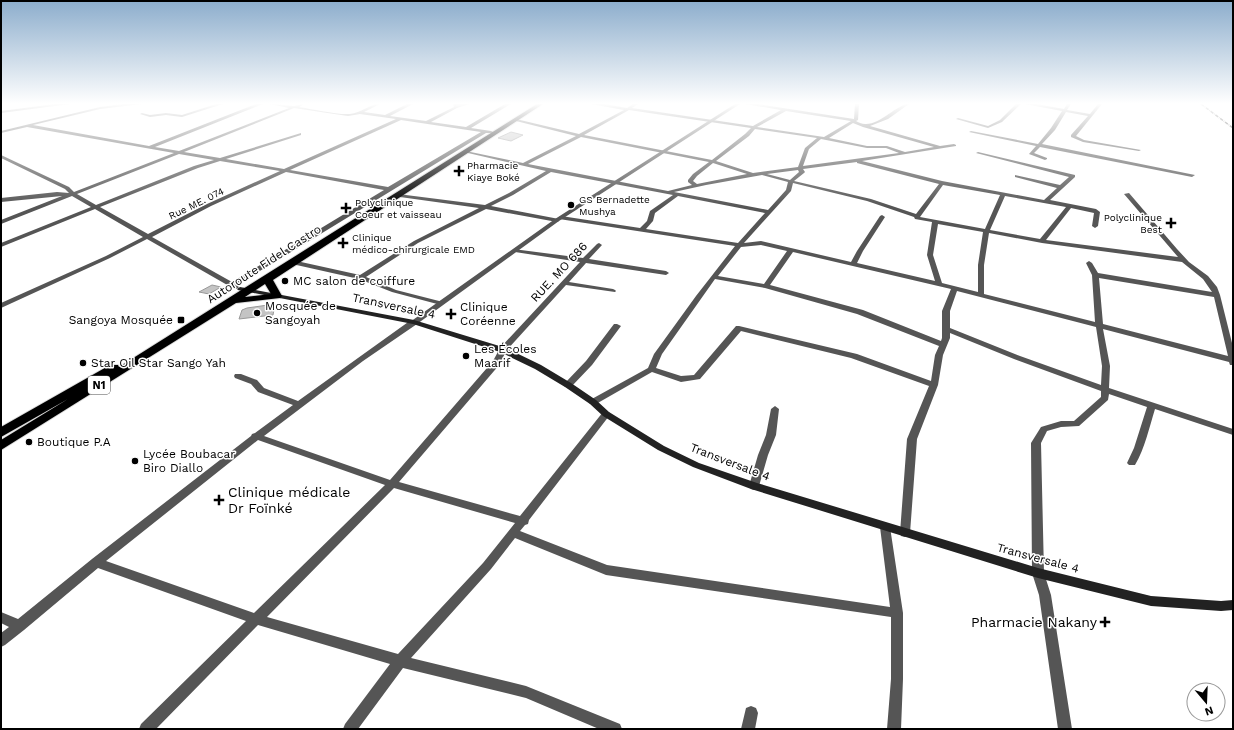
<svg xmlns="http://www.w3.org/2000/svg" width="1234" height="730" viewBox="0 0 1234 730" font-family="'Work Sans',sans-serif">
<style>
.building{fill:#c4c4c4;stroke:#999}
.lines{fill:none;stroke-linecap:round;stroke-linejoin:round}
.trunk-casing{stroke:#dbdbdb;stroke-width:2}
.minor{fill:#555;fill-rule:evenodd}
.tertiary{fill:#555;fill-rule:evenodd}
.secondary{fill:#222;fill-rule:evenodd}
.trunk{fill:#000;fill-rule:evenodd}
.rail-far1{stroke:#000;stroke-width:1.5;stroke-dasharray:3.5 1 0.5 1;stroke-linecap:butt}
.rail{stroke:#000;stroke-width:2;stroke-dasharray:4.5 1.5 0.5 1.5;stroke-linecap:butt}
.poi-dot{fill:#000;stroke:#fff;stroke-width:1.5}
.labels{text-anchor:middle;stroke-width:3;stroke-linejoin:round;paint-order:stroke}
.far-poi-label{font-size:10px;fill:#000;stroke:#fff;text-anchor:start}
.far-street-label{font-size:10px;fill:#000;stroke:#fff}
.shield{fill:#fff;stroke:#4c4c4c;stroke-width:1}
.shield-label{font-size:11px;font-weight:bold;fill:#000}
.street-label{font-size:12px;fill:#000;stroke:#fff}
.poi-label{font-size:12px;fill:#000;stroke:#fff;text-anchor:start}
.near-poi-label{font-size:14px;fill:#000;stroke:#fff;text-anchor:start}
</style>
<rect width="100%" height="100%" fill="#fff"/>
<!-- building -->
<path class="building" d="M511 132 523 135 511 141 498 138Z
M212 285 221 287 209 294 199 292Z
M275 304 273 315 239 319 242 310 247 308Z"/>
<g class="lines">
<defs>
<path id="trunk" d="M537 104H543L273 280 282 296 280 298 236 303 1 450V440L68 399 1 437V427L110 365H118L119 367ZM265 284 271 294 245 297Z"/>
</defs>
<!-- trunk casing -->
<use href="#trunk" class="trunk-casing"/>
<!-- minor -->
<path class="minor" d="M55 104H70L1 113V111Z
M124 104H141L100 109 33 125 149 146 256 104H263L155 147 179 151 289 108 270 104 294 106 304 104 299 107C312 109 337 115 350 114 361 113 369 104 380 104L364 112 385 115 407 104H413L390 116 426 121 454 107 453 104H469L457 108 431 122 466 127 505 104H511L471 128 491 131 493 132V133H486L237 285 239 287 238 288 236 289 229 286 147 239 110 258 1 308V303L106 256 143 237 95 209 1 247V243L91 207 72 196 1 224V220L62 196 1 202V198L57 192 69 193 65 189 1 158V155L69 187 74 192 174 153 27 127 1 133V131L100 107ZM294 108 348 116 360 114 396 119 284 169 226 159 301 135V133L220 158 184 152ZM401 120 481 132 388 187 290 170ZM179 154 214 160 194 166 96 205 77 194ZM220 161 280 171 207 204 148 234 100 207 198 168ZM286 172 384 190 232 282 152 237 211 206Z
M216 104H223L182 117 166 115 150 117 140 114 142 113 150 115 166 113 182 115Z
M591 104H604L627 108 633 104H638L632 108 753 126 781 110 745 104H758L854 119 855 104H859L858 120 856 121C858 122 862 124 865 124 880 125 897 104 909 104L888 119 870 126 940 146 954 144 956 145V146L862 161 942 181 1044 200 1057 188 1015 177V175L1060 185 1069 177 976 153 978 152 1075 175V177L1050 200 1096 209 1100 212 1098 226 1095 228 1092 226 1094 213 1071 208 1046 240 1178 257 1124 194 1129 193 1177 249 1189 262 1208 276 1217 287 1220 295 1233 347V365H1230L1229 362 1103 329 1110 366 1109 388 1233 429V435L1155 409C1149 428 1145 448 1135 465H1129L1127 463 1134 448 1147 407 1109 394 1108 400 1079 426 1061 427 1047 431 1041 443 1044 573 1051 595 1072 729H1058L1039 595 1032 573 1031 443 1041 427 1061 421H1074L1101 397V391L1014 359 950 333V338L943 355 938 385 917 439 910 533 909 536 905 537 901 536 900 533 907 439 929 386 851 358 741 331 700 379 681 382 652 372 596 404H590L589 402 590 400 648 368 654 354 696 296 735 246 559 219V221L557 222 486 209 418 243 366 277 396 290 443 302 445 303 441 305 392 292 359 279 292 264 289 262 292 260 360 275 414 241 479 208 400 197 398 196V194L485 205 509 193 546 171 468 153H466V151L523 163 576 136 516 121V119L579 134 624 110ZM629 110 751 128 745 134 712 160 584 135ZM786 111 851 121 824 137 757 127ZM853 123 863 127 934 147 905 152 887 146H867L829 138ZM755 129 817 138 805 148 798 167 753 173 716 161 749 136ZM581 137 709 162 693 174 688 180V182L692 185 668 191 528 164ZM821 139 867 148H886L899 153 803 166 809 149ZM857 162V163L939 184 916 214 871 199 794 181 804 173 805 172 803 169ZM713 163 747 174 697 184 693 181 697 176ZM798 170 799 172 790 180 767 174ZM551 172 673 195 650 211 647 221 640 228 561 216 559 217V219L491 206 513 195ZM762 175 788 182 786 190 768 210 674 192 706 185ZM793 183 867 201 914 217 915 219 932 222 927 255 935 281 857 263 863 251 885 217 882 215 880 216 857 251 851 262 761 241 744 243 791 191ZM943 185 1000 195 985 229 920 217ZM678 196 765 213 738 243 646 229 653 221 655 213ZM1005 196 1066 207 1040 239 990 230ZM938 224 983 232 978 265V292L942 283 933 255ZM989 233 1042 243 1182 262 1203 279 1212 292 1098 273 1092 263 1089 261 1086 263 1092 275 1095 322 984 294V265ZM761 245 787 251 764 284 718 276 741 247ZM793 252 951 289 942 311V338L941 341 863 310 770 285ZM1099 278 1214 297 1228 356 1103 324ZM715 279 765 288 857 314 939 346 935 355 931 381 857 354 739 326H736L694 375 681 376 656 368 662 354ZM957 291 1096 327 1102 366 1101 385 1020 356 950 328V311Z
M1016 104H1021L1002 122 988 128 956 119 958 118 988 126 1000 120Z
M1025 104H1036L1064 109 1067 104H1071L1067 110 1090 114 1098 104H1102L1076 136 1084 140 1141 150 1139 151 1083 142 1071 137V135L1088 116 1066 112 1055 130 1042 144 1195 175 1192 177 1040 147 1034 153 1047 158V159L1045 160 1029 154 1036 146 969 132 971 131 1038 144 1051 128 1062 111Z
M599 243 602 245 589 259 666 271 669 273 666 275 586 263 569 282 613 289 615 290 616 291 615 292 566 285 506 351 500 364 399 482 520 516 603 412H609L610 414 609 416 529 520 528 524 525 525 520 531 607 565 890 607 880 527 881 524 885 523 889 524 890 527 903 613V679L901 729H887L891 679V617L606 575 515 538 491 569 411 658 526 686 620 724 622 729H599L526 698 403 668 358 729H343L345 724 390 664 258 625 156 729H139L141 724 246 621 98 568 24 630 5 645 1 647V633L9 627 1 623V612L18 619 92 559 251 436 252 434 255 433 293 405 258 392 251 384 235 378 234 376 235 374H241L257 380 264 388 298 401 411 320H417L418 322 417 324 363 361 264 436 390 480 493 361 500 348 580 262 515 252 513 251V249L583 258 597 244ZM258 440 385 485 254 613 106 561ZM394 488 515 523 483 563 398 654 267 617Z
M614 324H617L621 326 592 365 571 387H565L564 385 565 383 586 361Z
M775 406 779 409 776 435 768 455 759 486 757 489 754 490 751 489 749 486 758 455 766 435 771 409Z
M751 706 756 708 758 713 755 729H741L746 708Z"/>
<!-- tertiary -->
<path class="tertiary" d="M735 104H740L559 221 417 324H411L410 322 555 219Z"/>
<!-- secondary -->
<path class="secondary" d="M240 287 414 320 506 348 541 365 571 383 596 400 609 412 664 446 699 463 757 483 1038 568 1151 596 1221 601 1233 600V610L1221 611 1151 606 1038 578 751 489 693 467 658 450 603 416 590 404 565 387 535 369 500 352 413 324 238 290 237 289Z"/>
<!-- trunk -->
<use href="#trunk" class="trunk"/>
<!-- rail-far1 -->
<path class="rail-far1" d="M1201 104 1233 128"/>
<!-- rail -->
<path class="rail" d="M1233 207V225"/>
</g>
<!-- sky -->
<linearGradient id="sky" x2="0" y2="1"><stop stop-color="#8cadcc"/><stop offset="0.5" stop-color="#fff"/><stop offset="1" stop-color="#fff" stop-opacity="0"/></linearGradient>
<rect width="1234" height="207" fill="url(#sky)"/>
<!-- markers -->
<g class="poi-dot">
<path d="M457 165h4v4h4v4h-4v4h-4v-4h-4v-4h4z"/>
<circle cx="571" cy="205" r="4"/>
<path d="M344 202h4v4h4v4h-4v4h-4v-4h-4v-4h4z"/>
<path d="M1169 217h4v4h4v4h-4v4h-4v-4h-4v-4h4z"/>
<path d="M341 237h4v4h4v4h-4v4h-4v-4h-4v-4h4z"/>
<circle cx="285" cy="281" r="4"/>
<circle cx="257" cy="313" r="4"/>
<path d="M449 308h4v4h4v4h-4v4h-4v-4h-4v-4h4z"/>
<rect x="177" y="316" width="8" height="8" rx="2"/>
<circle cx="466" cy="356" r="4"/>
<circle cx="83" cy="363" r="4"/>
<circle cx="29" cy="442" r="4"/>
<circle cx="135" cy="461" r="4"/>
<path d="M217 494h4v4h4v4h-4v4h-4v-4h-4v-4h4z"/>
<path d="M1103 616h4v4h4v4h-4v4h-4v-4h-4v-4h4z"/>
</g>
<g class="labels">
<!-- far-poi labels -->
<g class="far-poi-label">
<text x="467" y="169">Pharmacie<tspan x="467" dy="12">Kiaye Boké</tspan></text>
<text x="579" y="203">GS Bernadette<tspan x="579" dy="12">Mushya</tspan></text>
<text x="355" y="206">Polyclinique<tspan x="355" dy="12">Coeur et vaisseau</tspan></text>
<text x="1162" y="221" text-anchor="end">Polyclinique<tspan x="1162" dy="12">Best</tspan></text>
<text x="352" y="241">Clinique<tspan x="352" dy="12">médico-chirurgicale EMD</tspan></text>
</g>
<!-- far-street labels -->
<g class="far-street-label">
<text transform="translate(196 203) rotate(-26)" y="4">Rue ME. 074</text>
</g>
<!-- shield labels -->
<rect class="shield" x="88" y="376" width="22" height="18" rx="3"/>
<g class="shield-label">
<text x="99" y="389">N1</text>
</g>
<!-- street labels -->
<g class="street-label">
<text transform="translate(264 264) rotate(-33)" y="4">Autoroute Fidel Castro</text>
<text transform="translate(559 272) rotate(-47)" y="4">RUE. MO 686</text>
<text transform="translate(394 306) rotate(12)" y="4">Transversale 4</text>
<text transform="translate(730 462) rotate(21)" y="4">Transversale 4</text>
<text transform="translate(1038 558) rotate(15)" y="4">Transversale 4</text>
</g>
<!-- poi labels -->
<g class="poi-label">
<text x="293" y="285">MC salon de coiffure</text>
<text x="265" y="310">Mosquée de<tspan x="265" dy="14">Sangoyah</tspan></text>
<text x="460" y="311">Clinique<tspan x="460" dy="14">Coréenne</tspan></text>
<text x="173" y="324" text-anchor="end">Sangoya Mosquée</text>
<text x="474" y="353">Les Écoles<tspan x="474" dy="14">Maarif</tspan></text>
<text x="91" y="367">Star Oil Star Sango Yah</text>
<text x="37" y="446">Boutique P.A</text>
<text x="143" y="458">Lycée Boubacar<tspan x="143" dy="14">Biro Diallo</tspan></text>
</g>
<!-- near-poi labels -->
<g class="near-poi-label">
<text x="228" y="497">Clinique médicale<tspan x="228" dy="16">Dr Foïnké</tspan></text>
<text x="1097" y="627" text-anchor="end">Pharmacie Nakany</text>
</g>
</g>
<!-- border -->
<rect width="1234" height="730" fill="none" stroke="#000000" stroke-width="4"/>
<!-- north arrow -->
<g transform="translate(1206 702) rotate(161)"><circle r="19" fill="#ffffff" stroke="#999999"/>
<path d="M0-3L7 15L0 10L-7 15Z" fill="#000000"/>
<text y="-6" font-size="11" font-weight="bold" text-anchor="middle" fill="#000000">N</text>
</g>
</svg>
